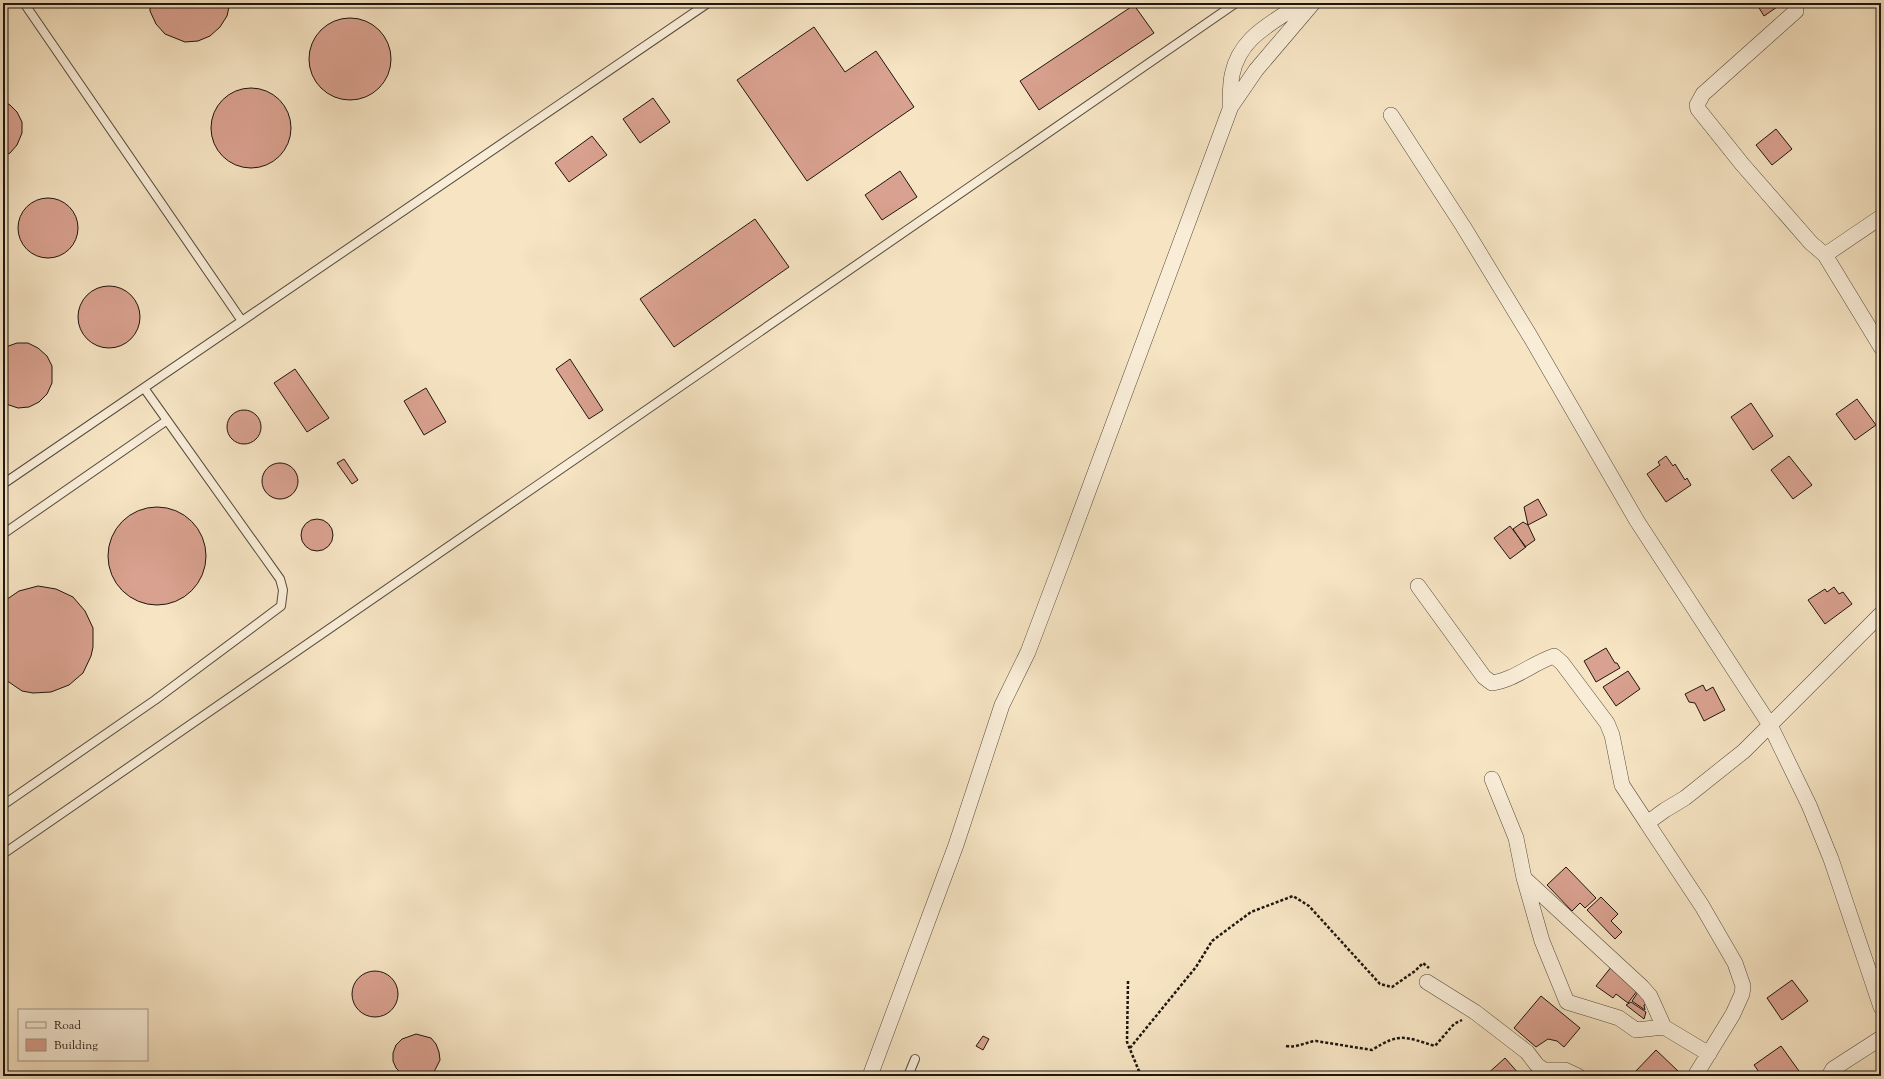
<svg xmlns="http://www.w3.org/2000/svg" width="1884" height="1079" viewBox="0 0 1884 1079" font-family="'Sorts Mill Goudy',serif">
<style>
.building{fill:#d9a18f;stroke:#1e160e}
.lines{fill:none;stroke-linecap:round;stroke-linejoin:round}
.service-casing{stroke:#544a3b;stroke-width:10}
.minor-casing{stroke:#544a3b;stroke-width:16}
.path{stroke:#1e160e;stroke-width:2.5;stroke-dasharray:3 2;stroke-linecap:butt}
.service{stroke:#f9edd8;stroke-width:8}
.minor{stroke:#f9edd8;stroke-width:15}
</style>
<rect width="100%" height="100%" fill="#f6e4c3"/>
<filter id="stains"><feTurbulence type="fractalNoise" baseFrequency=".005" numOctaves="4"/><feColorMatrix values="0 0 0 0 .2 0 0 0 0 .09 0 0 0 0 .02 0 0 0 .5 -.17"/></filter>
<radialGradient id="worn" r=".72"><stop offset=".6" stop-color="#630" stop-opacity="0"/><stop offset="1" stop-color="#630" stop-opacity=".3"/></radialGradient>
<!-- building -->
<path class="building" d="M150 3H228L229 7 227 16 220 27 210 36 198 41 185 42 165 34 156 24 150 11Z
M1756 3H1783L1764 16Z
M1134 5 1154 33 1039 110 1020 81Z
M309 59a41 41 0 1 1 82 0a41 41 0 1 1-82 0Z
M814 27 845 72 876 51 914 107 807 181 737 80Z
M211 128a40 40 0 1 1 80 0a40 40 0 1 1-80 0Z
M653 98 670 122 640 143 623 119Z
M3 101 10 105 17 112 22 122V133L17 145 10 153 3 156Z
M1776 129 1792 149 1772 165 1756 145Z
M592 136 607 155 569 182 555 163Z
M900 171 917 197 882 220 865 195Z
M18 228a30 30 0 1 1 60 0a30 30 0 1 1-60 0Z
M755 219 789 267 674 347 640 299Z
M78 317a31 31 0 1 1 62 0a31 31 0 1 1-62 0Z
M17 343H28L38 348 47 356 52 366V383L47 394 39 402 29 407 18 408 3 403V348Z
M570 359 603 410 589 419 556 369Z
M295 369 329 418 307 432 274 383Z
M426 388 446 422 424 435 404 401Z
M1857 399 1876 425 1855 440 1836 414Z
M1751 403 1773 436 1753 450 1731 417Z
M227 427a17 17 0 1 1 34 0a17 17 0 1 1-34 0Z
M1666 456 1673 466 1675 464 1685 480 1687 478 1691 485 1666 502 1647 474 1660 465 1658 462Z
M1789 456 1812 485 1793 499 1771 470Z
M344 459 358 480 352 484 337 463Z
M262 481a18 18 0 1 1 36 0a18 18 0 1 1-36 0Z
M1538 499 1547 515 1528 525 1524 507Z
M108 556a49 49 0 1 1 98 0a49 49 0 1 1-98 0Z
M301 535a16 16 0 1 1 32 0a16 16 0 1 1-32 0Z
M1523 522 1528 525 1535 540 1525 547 1513 529Z
M1510 526 1526 547 1510 559 1494 538Z
M38 586 56 589 73 597 85 611 93 628V647L91 656 83 673 69 685 51 692 33 693 22 691 3 678V602L19 591Z
M1834 587 1839 594 1843 592 1852 604 1825 624 1808 600 1825 589 1827 592Z
M1606 648 1615 663H1617L1620 668 1596 682 1584 661Z
M1628 671 1640 689 1616 706 1603 687Z
M1703 685 1706 691 1713 687 1725 710 1704 721 1695 703 1689 702 1685 694Z
M1566 867 1596 898 1585 908 1580 903 1572 911 1547 885Z
M1601 897 1618 914 1611 921 1622 932 1615 939 1587 910Z
M1612 966 1640 987 1628 1003 1616 994 1613 998 1596 986Z
M352 994a23 23 0 1 1 46 0a23 23 0 1 1-46 0Z
M1792 980 1808 1001 1782 1020 1767 998Z
M1640 989 1647 1004 1644 1005 1645 1010 1632 1001Z
M1541 996 1580 1028 1564 1047 1557 1041 1548 1039 1536 1047 1514 1028Z
M1631 1002 1646 1012 1644 1019 1626 1005Z
M416 1034 431 1038 436 1044 439 1052 440 1060 435 1070 430 1076H404L396 1068 393 1061V1053L396 1045 402 1039Z
M983 1036 989 1039 983 1050 976 1046Z
M1781 1046 1799 1071 1792 1076H1762L1754 1065Z
M1656 1050 1678 1071 1677 1076H1637L1634 1073Z
M1505 1058 1520 1075 1519 1076H1485Z
M937 1072 947 1076H935Z"/>
<g class="lines">
<defs>
<path id="service" d="M24 3 242 321
M3 484 708 3
M3 534 166 421
M3 805 155 700 281 606 283 590 280 579 144 388
M3 854 1236 3
M908 1076 915 1059"/>
<path id="minor" d="M1796 11 1703 94 1697 105 1698 109 1742 164 1811 243 1825 255 1881 347
M1230 108 1256 70 1313 3
M1391 115 1463 226 1530 336 1637 521 1770 725 1809 805 1831 859 1881 1007
M1825 255 1881 217
M1418 586 1484 677 1492 683C1514 680 1533 663 1554 656L1562 663 1607 723 1612 735 1622 785 1647 823
M1492 779 1516 838 1524 878 1542 941 1567 1002 1619 1018 1636 1030 1664 1027
M1525 879 1642 987 1650 996 1664 1027 1709 1054
M1427 982 1475 1012 1527 1052 1537 1065 1544 1070H1565L1578 1076
M870 1076 956 845 1002 705 1028 652 1062 562 1230 109C1230 98 1230 86 1232 75 1240 36 1272 24 1301 3
M1695 1076 1733 1014 1742 994 1743 986 1735 963 1702 906 1647 823 1665 810 1685 798 1744 751 1881 614
M1829 1076 1833 1069 1881 1038"/>
</defs>
<!-- service casing -->
<use href="#service" class="service-casing"/>
<!-- minor casing -->
<use href="#minor" class="minor-casing"/>
<!-- path -->
<path class="path" d="M1128 981 1127 1042 1141 1076
M1286 1046C1298 1048 1305 1042 1316 1041L1372 1050C1400 1032 1405 1037 1435 1046L1454 1024 1462 1020
M1130 1048 1196 967 1212 941 1251 912 1293 896 1309 906 1380 984 1392 987 1415 971 1423 963 1429 968"/>
<!-- service -->
<use href="#service" class="service"/>
<!-- minor -->
<use href="#minor" class="minor"/>
</g>
<!-- margin -->
<rect width="1884" height="1079" fill="none" stroke="#f6e4c3" stroke-width="16"/>
<rect x="4" y="4" width="1876" height="1071" fill="none" stroke="#1e160e" stroke-width="2"/>
<rect x="8" y="8" width="1868" height="1063" fill="none" stroke="#1e160e"/>
<!-- legend -->
<rect x="18" y="1009" width="130" height="52" fill="#f9edd8" stroke="#a19787"/>
<rect x="26" y="1022" width="20" height="6" fill="#f9edd8" stroke="#a19787"/>
<text x="54" y="1029" font-size="12" fill="#1e160e">Road</text>
<rect x="26" y="1039" width="20" height="12" fill="#d9a18f" stroke="#a19787"/>
<text x="54" y="1049" font-size="12" fill="#1e160e">Building</text>
<rect width="100%" height="100%" filter="url(#stains)"/>
<rect width="100%" height="100%" fill="url(#worn)"/>
</svg>
